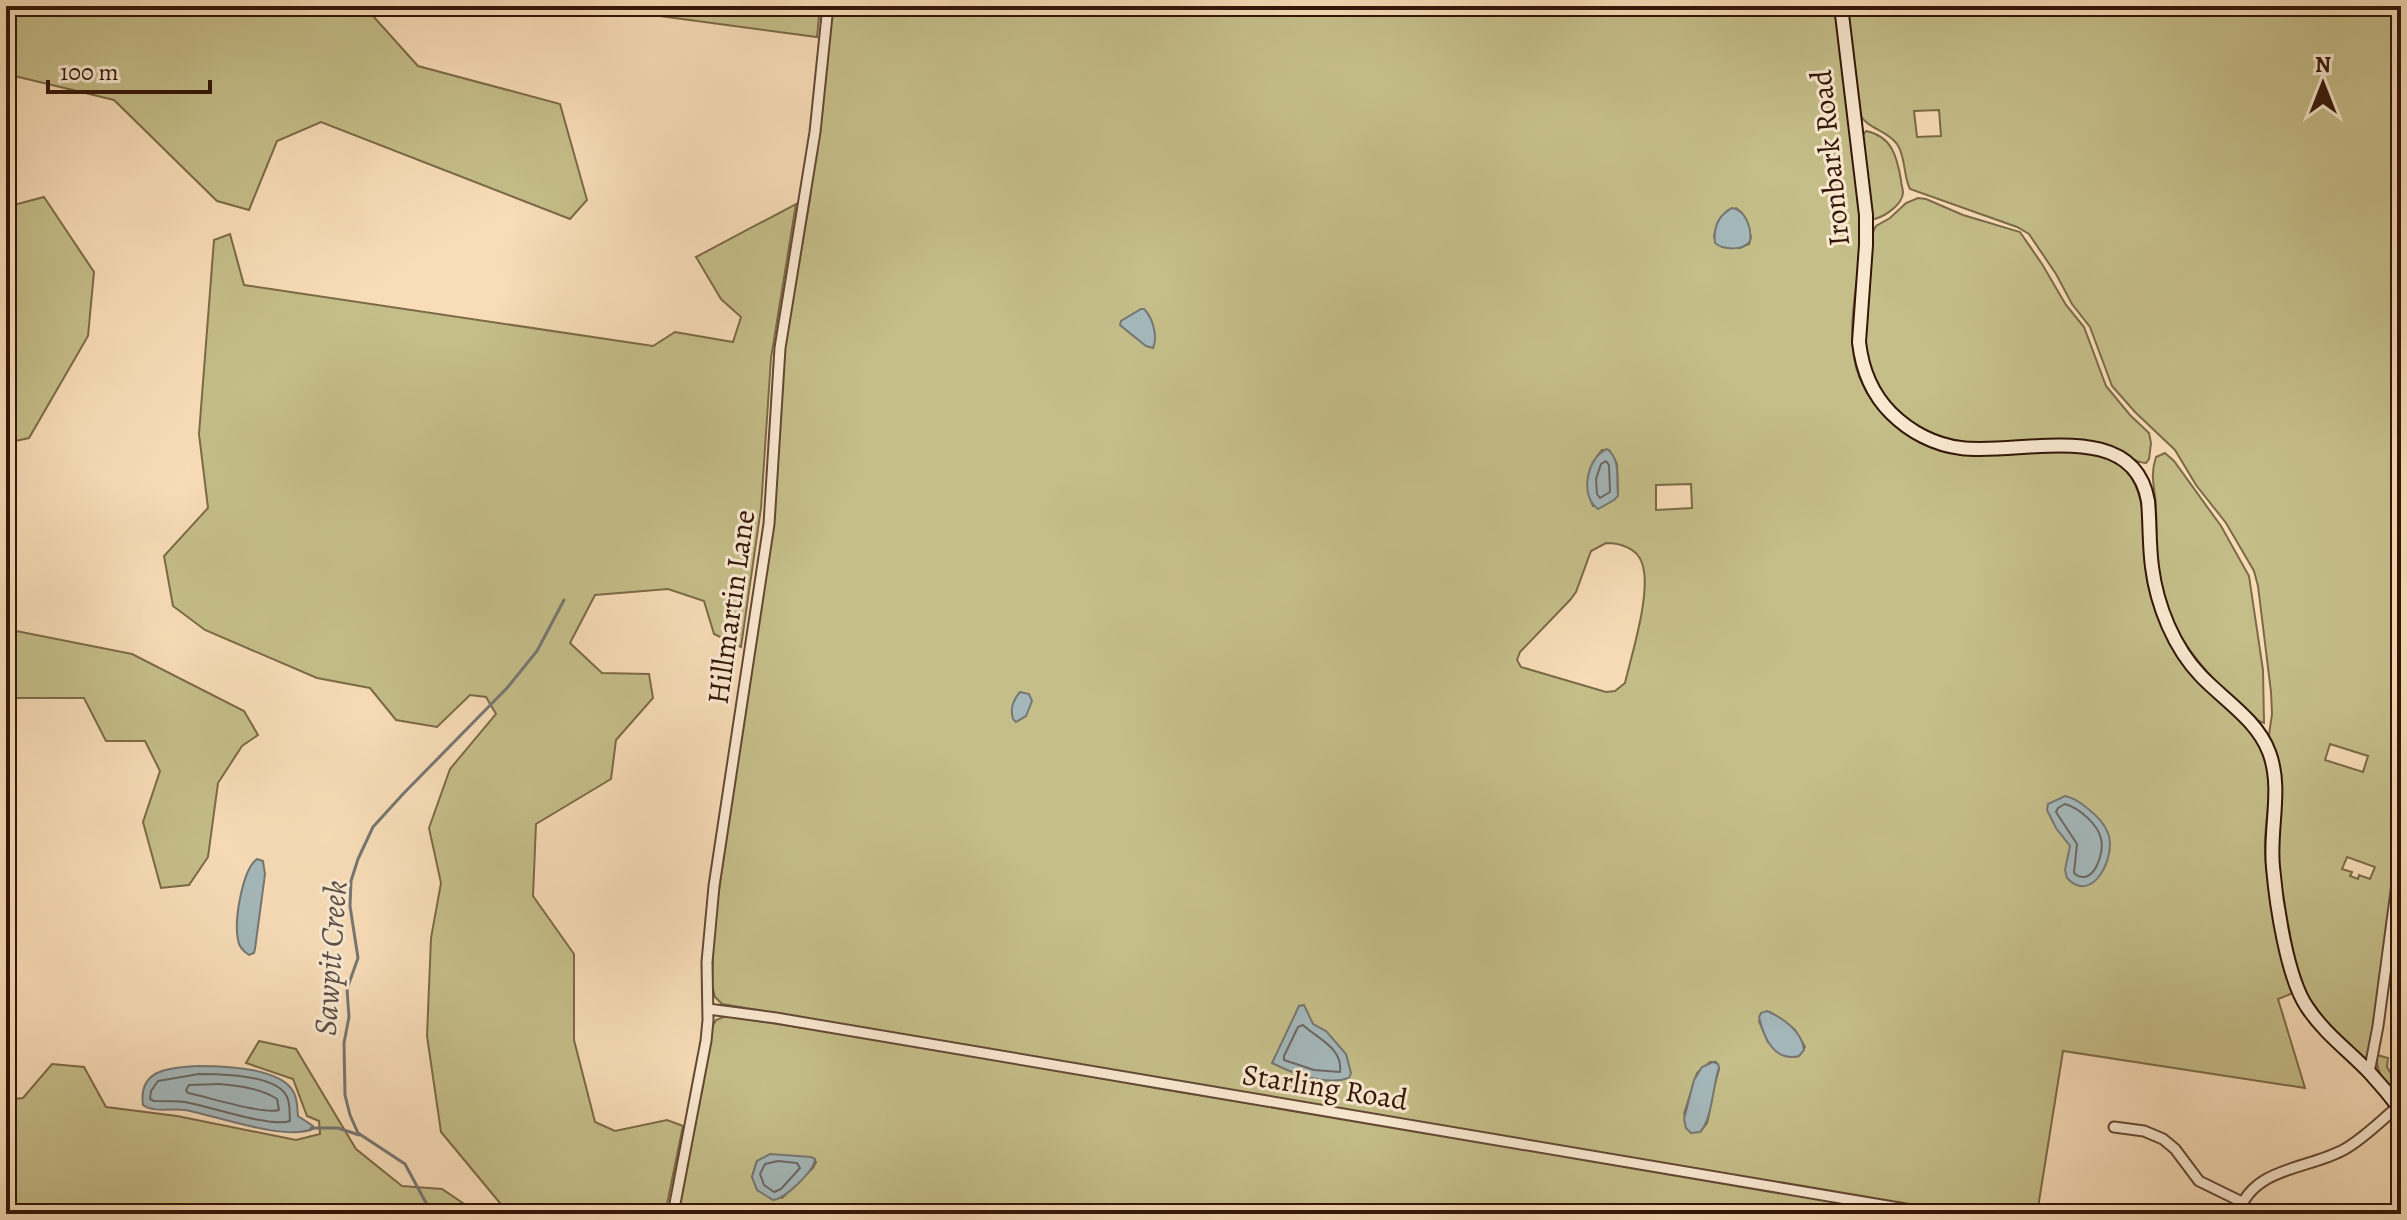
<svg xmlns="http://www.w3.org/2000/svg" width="2407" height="1220" viewBox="0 0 2407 1220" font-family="Alegreya,serif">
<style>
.green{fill:#c5be89;stroke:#7c6a48;stroke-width:2;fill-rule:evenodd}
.water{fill:#a4b8bb;stroke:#777773;stroke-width:2}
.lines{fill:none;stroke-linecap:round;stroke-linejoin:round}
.shore{stroke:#6c6762;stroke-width:2}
.stream{stroke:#777773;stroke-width:3}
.street-casing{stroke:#644834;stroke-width:13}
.secondary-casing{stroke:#331608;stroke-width:16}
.street{stroke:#fae9d1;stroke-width:9}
.secondary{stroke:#fae9d1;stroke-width:12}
.labels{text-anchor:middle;stroke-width:6;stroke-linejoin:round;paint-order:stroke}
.street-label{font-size:30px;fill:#331608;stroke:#fae9d1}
.water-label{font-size:32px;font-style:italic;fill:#5b4f47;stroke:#fae9d1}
</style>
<rect width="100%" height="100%" fill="#f8ddb8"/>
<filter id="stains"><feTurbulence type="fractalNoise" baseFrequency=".0025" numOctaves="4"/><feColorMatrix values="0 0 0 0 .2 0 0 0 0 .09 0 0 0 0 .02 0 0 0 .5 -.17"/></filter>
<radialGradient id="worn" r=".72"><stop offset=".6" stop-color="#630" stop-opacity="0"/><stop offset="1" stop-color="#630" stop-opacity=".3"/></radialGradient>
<!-- green -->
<path class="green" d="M6 6H373L372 15 418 66 560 104 587 200 570 219 321 122 277 141 249 210 217 201 114 100 6 74Z
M585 6H820L817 37Z
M833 6H1836C1840 48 1845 89 1850 130 1854 163 1860 197 1861 230 1861 275 1845 323 1856 367 1865 401 1894 430 1925 444 1943 451 1967 454 1986 455 2027 457 2102 437 2130 476 2150 504 2141 547 2147 580 2151 602 2160 624 2171 644 2176 655 2183 666 2191 675 2217 703 2258 725 2267 765 2272 790 2266 815 2265 840 2264 869 2271 898 2276 926 2281 949 2284 972 2293 993L2278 999 2305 1088 2063 1051 2037 1214H1961L722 1004 715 997 712 985 714 925 764 578 775 512 776 444 783 357 810 198ZM1736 208 1742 213 1751 237 1749 244 1740 248 1722 247 1714 237C1717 221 1722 217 1736 208ZM1602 450H1609L1617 464 1618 493 1593 506C1585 490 1590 463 1602 450ZM1691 484 1692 508 1656 510V485ZM1606 543C1620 543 1637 548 1642 563 1652 591 1632 653 1625 683L1615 691 1606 692 1521 667 1517 660 1520 652 1570 600 1576 592 1591 551ZM1770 1012 1795 1030 1805 1047 1799 1056 1794 1057 1768 1042 1759 1021ZM1710 1062H1716L1719 1069 1711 1098 1709 1115 1707 1123 1700 1132 1684 1114 1697 1073Z
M1847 6H2401V825L2375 1023 2369 1052 2365 1059 2359 1056 2316 1011 2303 989 2295 964 2278 866 2269 735 2272 714 2271 692 2258 586 2254 571 2226 523 2196 485 2175 450 2135 412 2112 386 2090 327 2072 304 2056 274 2029 234 2017 227 1910 189C1903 175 1906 157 1897 144 1887 130 1868 129 1860 115ZM1939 110 1941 136 1917 137 1914 111ZM2330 744 2368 756 2363 772 2325 760ZM2347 857 2375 867 2370 879 2359 875 2358 879 2350 876 2352 872 2342 869Z
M1866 131C1892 136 1897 157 1901 180 1901 184 1903 189 1903 193 1902 205 1885 216 1875 219L1871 218 1862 136Z
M44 197 94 272 88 336 29 438 6 443V207Z
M1918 198 1926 199 1963 215 2020 232 2042 264 2066 305 2084 327 2106 386 2130 415 2149 433 2151 443 2149 459 2146 463C2131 463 2115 445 2096 443 2024 435 1941 467 1888 400 1874 382 1865 360 1865 338 1864 303 1871 268 1872 234L1876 226 1890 218 1906 203Z
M796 204 771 358 761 508 741 647 714 634 704 601 668 589 595 595 570 643 602 673 649 674 653 698 616 740 611 779 536 824 533 896 574 954V1040L595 1122 615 1131 667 1120 683 1126 665 1214H509L441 1132 427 1036 431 938 441 883 429 828 450 769 496 714 486 697 470 695 437 727 396 720 370 688 317 678 205 630 173 606 164 556 208 508 199 434 214 240 230 234 244 285 653 346 675 332 733 342 741 317 721 299 696 257Z
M2165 453 2174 461 2221 526 2249 576 2263 670 2264 723 2254 719C2202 669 2161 631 2156 554 2156 540 2157 525 2156 511 2156 489 2149 478 2156 457Z
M6 629 132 654 244 711 258 735 242 746 218 783 208 857 189 885 161 888 143 822 160 771 145 741H106L84 698H12L6 685Z
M726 1016 952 1051 1161 1089 1612 1163 1904 1214H677L704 1080 712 1027 716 1020ZM813 1158 816 1162 813 1168 782 1198 752 1177 757 1161Z
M259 1041 296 1049 356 1149 402 1186 442 1189 479 1214H6V1100L23 1098 52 1064 84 1067 106 1107 177 1116 296 1140 320 1134 319 1121 307 1116 293 1079 246 1063Z
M2377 1055 2388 1058 2387 1067 2396 1081 2401 1083V1101C2389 1086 2375 1075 2377 1055Z"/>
<!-- water -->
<path class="water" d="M1732 208C1746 210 1752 229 1750 241 1743 251 1724 250 1715 243 1713 227 1719 215 1732 208Z
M1141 309H1144C1153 318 1158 337 1153 348L1146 346 1120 325 1121 321Z
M1607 449C1621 459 1616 479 1618 496L1614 500 1598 509C1579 496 1587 457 1607 449Z
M1020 692 1029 694 1032 701 1026 716 1016 722 1013 719C1010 709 1013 700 1020 692Z
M2065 796C2074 798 2080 802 2087 808 2095 814 2104 823 2108 833 2117 855 2093 906 2067 878L2065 870 2070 846 2056 828 2047 810 2048 804Z
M257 859 263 861 265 874 255 949 254 953 249 955C243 951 239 947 238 940 234 921 242 870 257 859Z
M1304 1005 1313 1024 1326 1031 1346 1054 1351 1073 1349 1078C1325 1086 1294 1074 1272 1063L1299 1006Z
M1767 1011C1783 1018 1802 1031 1804 1050L1799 1056C1774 1062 1764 1038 1759 1017L1761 1013Z
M1713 1062 1718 1064 1719 1067C1713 1085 1712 1120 1700 1132L1691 1133 1686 1128 1684 1119 1694 1080 1702 1067Z
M198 1066C223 1066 279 1067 293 1091 298 1099 297 1108 298 1116L313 1126V1129C283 1141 218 1116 185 1110 172 1108 154 1113 143 1105 138 1068 171 1068 198 1066Z
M770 1154 811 1157 815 1159C814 1171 786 1198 773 1200L757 1190 752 1177 757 1161Z"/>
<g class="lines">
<!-- shore -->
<path class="shore" d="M1606 461 1609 465 1610 492 1600 498 1597 494 1596 479 1601 464Z
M2065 804C2079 808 2098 824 2101 839 2105 854 2092 889 2074 873L2077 844 2056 812 2058 808Z
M1303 1025C1318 1039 1343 1048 1340 1072L1314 1070 1284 1060V1056L1298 1027Z
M199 1074C220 1074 274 1075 286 1095 291 1103 289 1113 290 1121 271 1128 209 1106 185 1102 175 1101 164 1101 154 1101L150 1099 151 1091 158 1081Z
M219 1084C239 1086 260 1088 277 1099L279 1110C264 1115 208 1097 188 1093L186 1090 189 1085Z
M778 1161 797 1163 800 1168 781 1189 774 1192 764 1185 760 1174 765 1164Z"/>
<!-- stream -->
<path class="stream" d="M311 1128H338L359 1135
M432 1214 405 1164 358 1133 350 1115 345 1095 344 1043 349 1017 347 989 358 958 350 906 351 881 358 859 373 827 403 794 507 688 537 651 564 600"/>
<defs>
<path id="street" d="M708 1009 776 1018 1935 1214
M2369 1073 2378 1026 2401 854
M2114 1127 2144 1131 2163 1139 2175 1149 2199 1181 2242 1202
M673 1214 706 1041 708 1020 707 962 714 886 769 524 780 348 815 132 828 6
M2238 1214C2253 1166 2308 1170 2345 1149 2364 1138 2381 1121 2398 1106"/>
<path id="secondary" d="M1841 6 1866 215V245L1859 342C1862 369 1872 394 1891 413 1910 432 1935 445 1961 448 2020 456 2133 416 2148 501 2150 523 2149 545 2152 567 2157 606 2174 648 2201 676 2224 700 2257 720 2269 752 2283 788 2269 830 2273 867 2276 903 2287 978 2307 1007 2324 1033 2349 1051 2370 1073 2381 1085 2391 1097 2401 1110"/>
</defs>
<!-- street casing -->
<use href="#street" class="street-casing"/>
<!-- secondary casing -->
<use href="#secondary" class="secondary-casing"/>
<!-- street -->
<use href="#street" class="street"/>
<!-- secondary -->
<use href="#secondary" class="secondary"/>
</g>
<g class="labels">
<!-- street labels -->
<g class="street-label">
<text transform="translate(1830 158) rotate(-96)" y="10">Ironbark Road</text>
<text transform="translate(731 607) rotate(-82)" y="10">Hillmartin Lane</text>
<text transform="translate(1325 1087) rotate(9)" y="10">Starling Road</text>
</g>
<!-- water labels -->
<g class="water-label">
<text transform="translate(330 958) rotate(-86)" y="11">Sawpit Creek</text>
</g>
</g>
<!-- margin -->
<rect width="2407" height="1220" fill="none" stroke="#f8ddb8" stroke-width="32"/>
<rect x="8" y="8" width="2391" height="1204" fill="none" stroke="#331608" stroke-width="4"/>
<rect x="16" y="16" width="2375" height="1188" fill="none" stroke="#331608" stroke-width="2"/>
<!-- north arrow -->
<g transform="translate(2323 84)" stroke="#fae9d1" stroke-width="6" paint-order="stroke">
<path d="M0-6L14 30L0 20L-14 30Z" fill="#331608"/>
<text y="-12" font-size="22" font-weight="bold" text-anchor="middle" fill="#331608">N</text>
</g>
<!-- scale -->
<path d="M48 80v12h162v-12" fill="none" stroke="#331608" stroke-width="4"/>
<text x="60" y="80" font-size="24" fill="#331608" stroke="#fae9d1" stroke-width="6" paint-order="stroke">100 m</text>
<rect width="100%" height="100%" filter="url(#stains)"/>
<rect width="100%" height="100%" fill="url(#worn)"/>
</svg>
